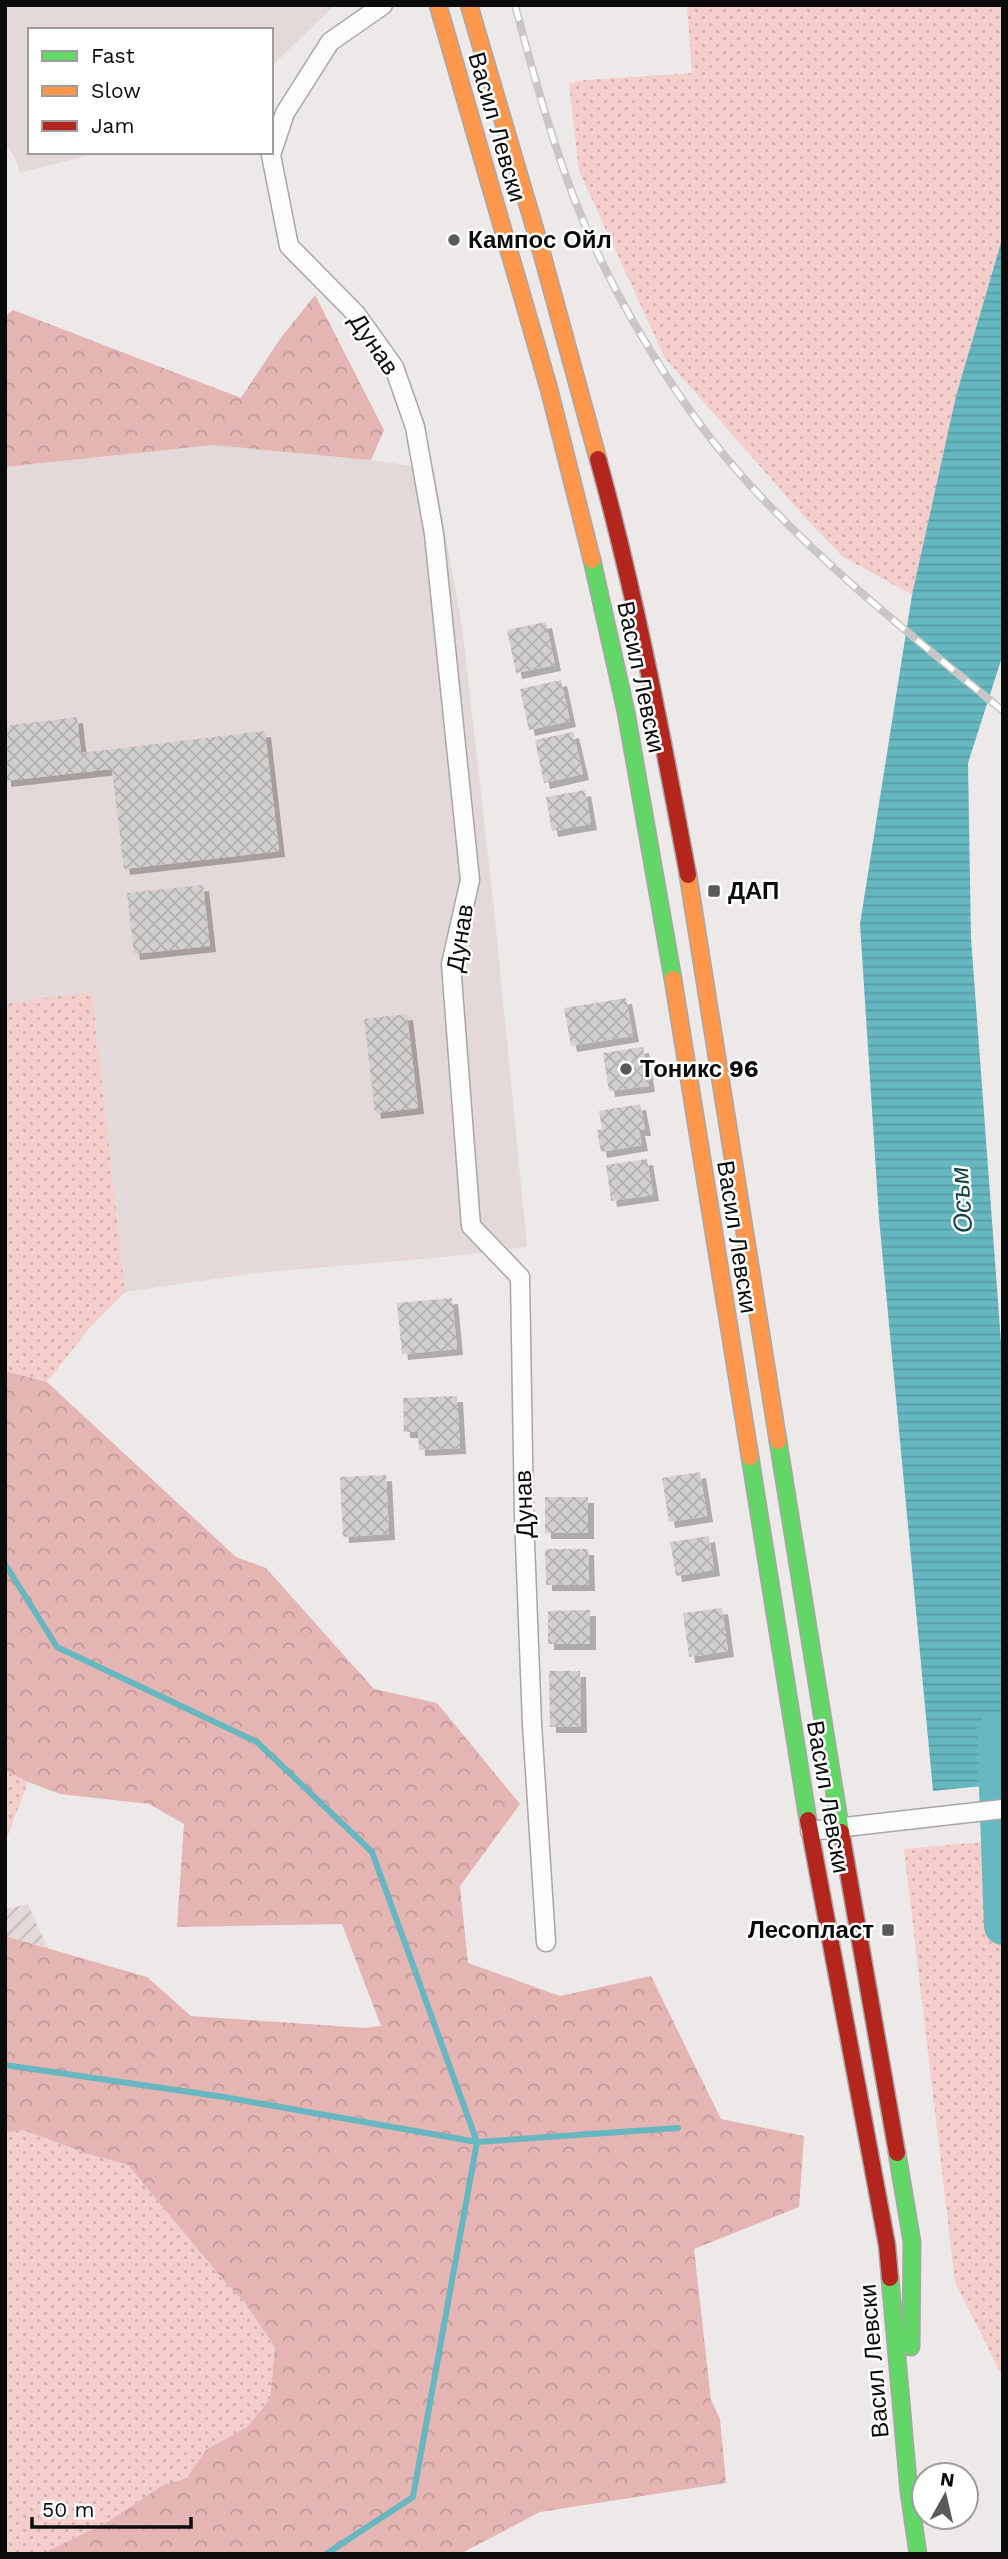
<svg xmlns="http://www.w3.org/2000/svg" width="1008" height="2559" viewBox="0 0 1008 2559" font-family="'Work Sans',sans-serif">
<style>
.built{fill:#e3d9d8}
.industrial{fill:url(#industrial-furrows)}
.grass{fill:url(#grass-dots)}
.forest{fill:url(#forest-crowns)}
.water{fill:url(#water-rules)}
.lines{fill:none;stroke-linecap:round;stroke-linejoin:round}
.stream{stroke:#67b7c0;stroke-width:6}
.river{stroke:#67b7c0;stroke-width:38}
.building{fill:url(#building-cross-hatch);filter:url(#shadow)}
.street-casing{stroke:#a8a6a6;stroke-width:21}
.fast-casing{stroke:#a8a6a6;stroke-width:19}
.slow-casing{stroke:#a8a6a6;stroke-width:19}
.jam-casing{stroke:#a8a6a6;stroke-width:19}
.street{stroke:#fcfcfc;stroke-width:18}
.fast{stroke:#63d668;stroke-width:16}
.slow{stroke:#ff974d;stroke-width:16}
.jam{stroke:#b3261e;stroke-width:16}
.rail-casing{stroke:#c8c6c6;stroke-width:8}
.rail{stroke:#fff;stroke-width:5;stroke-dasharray:16;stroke-linecap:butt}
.poi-dot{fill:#5b5959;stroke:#fff;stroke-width:2.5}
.labels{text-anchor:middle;stroke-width:5;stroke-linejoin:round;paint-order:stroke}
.street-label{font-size:24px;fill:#0c0b0b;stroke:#fff}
.poi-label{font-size:24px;font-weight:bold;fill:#0c0b0b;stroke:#fff;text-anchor:start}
.water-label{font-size:26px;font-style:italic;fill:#0f4147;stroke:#fff}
</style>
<defs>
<pattern id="industrial-furrows" width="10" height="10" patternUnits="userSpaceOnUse" patternTransform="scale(1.75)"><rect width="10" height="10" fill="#e3d9d8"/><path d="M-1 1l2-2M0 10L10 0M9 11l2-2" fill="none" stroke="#c2b9b8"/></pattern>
<pattern id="grass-dots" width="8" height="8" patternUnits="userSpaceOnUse" patternTransform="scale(1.75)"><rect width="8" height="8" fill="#f4cecb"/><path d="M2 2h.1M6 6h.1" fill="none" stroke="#d0b0ad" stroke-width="1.8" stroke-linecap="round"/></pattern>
<pattern id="forest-crowns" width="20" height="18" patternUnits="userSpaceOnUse" patternTransform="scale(1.75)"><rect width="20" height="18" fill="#e4b5b3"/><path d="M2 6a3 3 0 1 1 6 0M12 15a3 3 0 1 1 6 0" fill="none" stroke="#c29a99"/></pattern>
<pattern id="water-rules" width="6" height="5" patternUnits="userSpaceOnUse" patternTransform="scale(1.75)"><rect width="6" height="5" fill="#67b7c0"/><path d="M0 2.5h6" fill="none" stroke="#589ca4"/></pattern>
<pattern id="building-cross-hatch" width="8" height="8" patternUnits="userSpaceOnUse" patternTransform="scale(1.75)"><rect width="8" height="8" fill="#d2cfcf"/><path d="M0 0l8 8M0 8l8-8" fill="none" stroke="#b3b0b0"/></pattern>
<filter id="shadow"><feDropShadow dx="6" dy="6" stdDeviation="0" flood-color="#0004"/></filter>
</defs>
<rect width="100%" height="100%" fill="#ede9e9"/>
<!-- built -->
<path class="built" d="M5 5H335L271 67V30H30V152H101L20 173 15 158 5 143Z
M213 445 371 460 434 469 463 633 495 918 527 1247 445 1257 255 1273 125 1292 92 993 5 1003V467Z"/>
<!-- industrial -->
<path class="industrial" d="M28 1904 48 1948 5 1936V1909Z"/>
<!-- grass -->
<path class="grass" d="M687 5H1003V236L956 396 912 595 842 556 802 514 665 358 579 171 569 83 585 80 692 73Z
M92 992 125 1292 91 1326 47 1382 5 1371V1003Z
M5 1770 28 1782 5 1843Z
M1003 1840V2378L955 2282 904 1849Z
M23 2130 88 2154 128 2165 220 2276 245 2303 275 2347 270 2399 247 2427 206 2450 188 2478 163 2485 109 2521 42 2554H5V2133Z"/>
<!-- forest -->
<path class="forest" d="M315 295 384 430 371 460 213 445 5 467V316L13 310 241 398 280 339Z
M5 1371 47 1382 236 1557 266 1568 374 1689 437 1703 520 1804 460 1886 468 1963 560 1996 651 1976 721 2119 804 2136 799 2207 694 2249 711 2400 720 2419 726 2483 540 2512 460 2554H42L109 2521 163 2485 187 2478 206 2450 247 2427 270 2399 275 2347 245 2303 220 2276 128 2165 88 2154 23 2130 5 2133V1936L147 1977 191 2016 365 2028 381 2026 342 1924 177 1927 184 1824 149 1804 60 1794 28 1782 5 1770Z"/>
<!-- water -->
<path class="water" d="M1003 236V654L968 763 971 938 1003 1369V1784L933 1791 879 1218 860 924 912 595 956 396Z"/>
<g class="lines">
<!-- stream -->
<path class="stream" d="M5 1564 57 1647 257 1742 372 1852 477 2142 224 2097 5 2065
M326 2554 413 2497 477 2142 678 2128"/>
<!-- river -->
<path class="river" d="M996 1732 1003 1926"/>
</g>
<!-- building -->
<path class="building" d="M546 622 555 665 516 673 507 630Z
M561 680 570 721 529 730 520 689Z
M77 717 81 753 265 731 279 851 124 869 112 769 5 781V726Z
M573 732 583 774 544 783 535 740Z
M585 790 591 824 552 831 546 797Z
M203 885 210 946 134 954 127 893Z
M626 998 633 1036 571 1046 564 1008Z
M407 1014 418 1108 375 1113 364 1019Z
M643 1047 649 1086 609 1091 603 1053Z
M640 1104 645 1130H639L642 1145 601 1152 597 1130 602 1129 599 1111Z
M647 1159 653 1195 611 1201 606 1165Z
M452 1298 457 1349 402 1354 397 1303Z
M457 1396 460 1448 419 1450 418 1432H404L403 1398Z
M700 1472 707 1516 669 1522 662 1478Z
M386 1475 389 1534 343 1537 340 1477Z
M545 1497H588V1533H545Z
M709 1536 714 1570 676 1576 670 1542Z
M545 1549H588L589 1585H546Z
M722 1608 728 1651 689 1657 683 1613Z
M590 1610V1644H548V1611Z
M549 1671H580L581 1727H550Z"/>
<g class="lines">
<defs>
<path id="street" d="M383 5 330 42 285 113 271 155 289 246 356 314 394 367 415 427 434 534 470 880 451 964 471 1226 520 1277 524 1516 532 1724 546 1942
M810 1831 1003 1809"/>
<path id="fast" d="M592 560 626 712 673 979
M778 1441 841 1832
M750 1457 808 1820
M897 2153 912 2242 911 2347
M890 2278 909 2492 918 2554"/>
<path id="slow" d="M438 5 549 389 592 560
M469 5 539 243 598 459
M688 875 778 1441
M673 979 750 1457"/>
<path id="jam" d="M598 459C636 596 662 735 688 875
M808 1820 887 2245 890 2278
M841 1832 897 2153"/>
</defs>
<!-- street casing -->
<use href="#street" class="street-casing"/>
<!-- fast casing -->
<use href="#fast" class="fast-casing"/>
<!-- slow casing -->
<use href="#slow" class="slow-casing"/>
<!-- jam casing -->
<use href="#jam" class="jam-casing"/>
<!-- street -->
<use href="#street" class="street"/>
<!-- fast -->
<use href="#fast" class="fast"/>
<!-- slow -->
<use href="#slow" class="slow"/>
<!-- jam -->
<use href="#jam" class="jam"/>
<defs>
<path id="rail" d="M515 5C532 70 550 135 574 198 611 295 680 409 750 485 827 569 916 639 1003 711"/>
</defs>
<!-- rail casing -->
<use href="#rail" class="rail-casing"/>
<!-- rail -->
<use href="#rail" class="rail"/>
</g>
<!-- markers -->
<g class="poi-dot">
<circle cx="454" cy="240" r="7"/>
<rect x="707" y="884" width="14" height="14" rx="3.5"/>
<circle cx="626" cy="1069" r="7"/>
<rect x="881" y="1923" width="14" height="14" rx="3.5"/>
</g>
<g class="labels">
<!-- street labels -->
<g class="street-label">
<text transform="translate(497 127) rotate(74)" y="8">Васил Левски</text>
<text transform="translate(374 344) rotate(56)" y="8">Дунав</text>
<text transform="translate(641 677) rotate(78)" y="8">Васил Левски</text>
<text transform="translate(460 938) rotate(-81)" y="8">Дунав</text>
<text transform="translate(737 1237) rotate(81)" y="8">Васил Левски</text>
<text transform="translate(524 1504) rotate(-92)" y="8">Дунав</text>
<text transform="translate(828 1797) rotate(80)" y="8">Васил Левски</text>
<text transform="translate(874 2361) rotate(-95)" y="8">Васил Левски</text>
</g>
<!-- poi labels -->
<g class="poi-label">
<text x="468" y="248">Кампос Ойл</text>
<text x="728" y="899">ДАП</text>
<text x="640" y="1077">Тоникс 96</text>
<text x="874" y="1938" text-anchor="end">Лесопласт</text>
</g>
<!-- water labels -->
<g class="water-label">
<text transform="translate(961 1200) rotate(-94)" y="9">Осъм</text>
</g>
</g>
<!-- border -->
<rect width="1008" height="2559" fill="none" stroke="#0c0b0b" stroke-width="14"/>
<!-- legend -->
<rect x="28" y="28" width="245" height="126" fill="#ffffff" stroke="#9e9d9d" stroke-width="2"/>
<rect x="42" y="51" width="35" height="10" fill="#63d668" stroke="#9e9d9d" stroke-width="2"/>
<text x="91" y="63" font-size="21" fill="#0c0b0b">Fast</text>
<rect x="42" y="86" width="35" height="10" fill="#ff974d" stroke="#9e9d9d" stroke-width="2"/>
<text x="91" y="98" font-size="21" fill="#0c0b0b">Slow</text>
<rect x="42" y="121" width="35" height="10" fill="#b3261e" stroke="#9e9d9d" stroke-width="2"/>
<text x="91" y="133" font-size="21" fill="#0c0b0b">Jam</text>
<!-- north arrow -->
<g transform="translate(945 2496) rotate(8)"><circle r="33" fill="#ffffff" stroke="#9e9d9d" stroke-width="2"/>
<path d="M0-5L12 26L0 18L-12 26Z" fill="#5b5959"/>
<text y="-10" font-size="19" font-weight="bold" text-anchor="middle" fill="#0c0b0b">N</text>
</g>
<!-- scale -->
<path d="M32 2517v10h159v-10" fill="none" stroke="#0c0b0b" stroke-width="3.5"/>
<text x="42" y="2517" font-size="21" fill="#0c0b0b" stroke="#ffffff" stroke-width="5" paint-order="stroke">50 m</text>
</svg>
